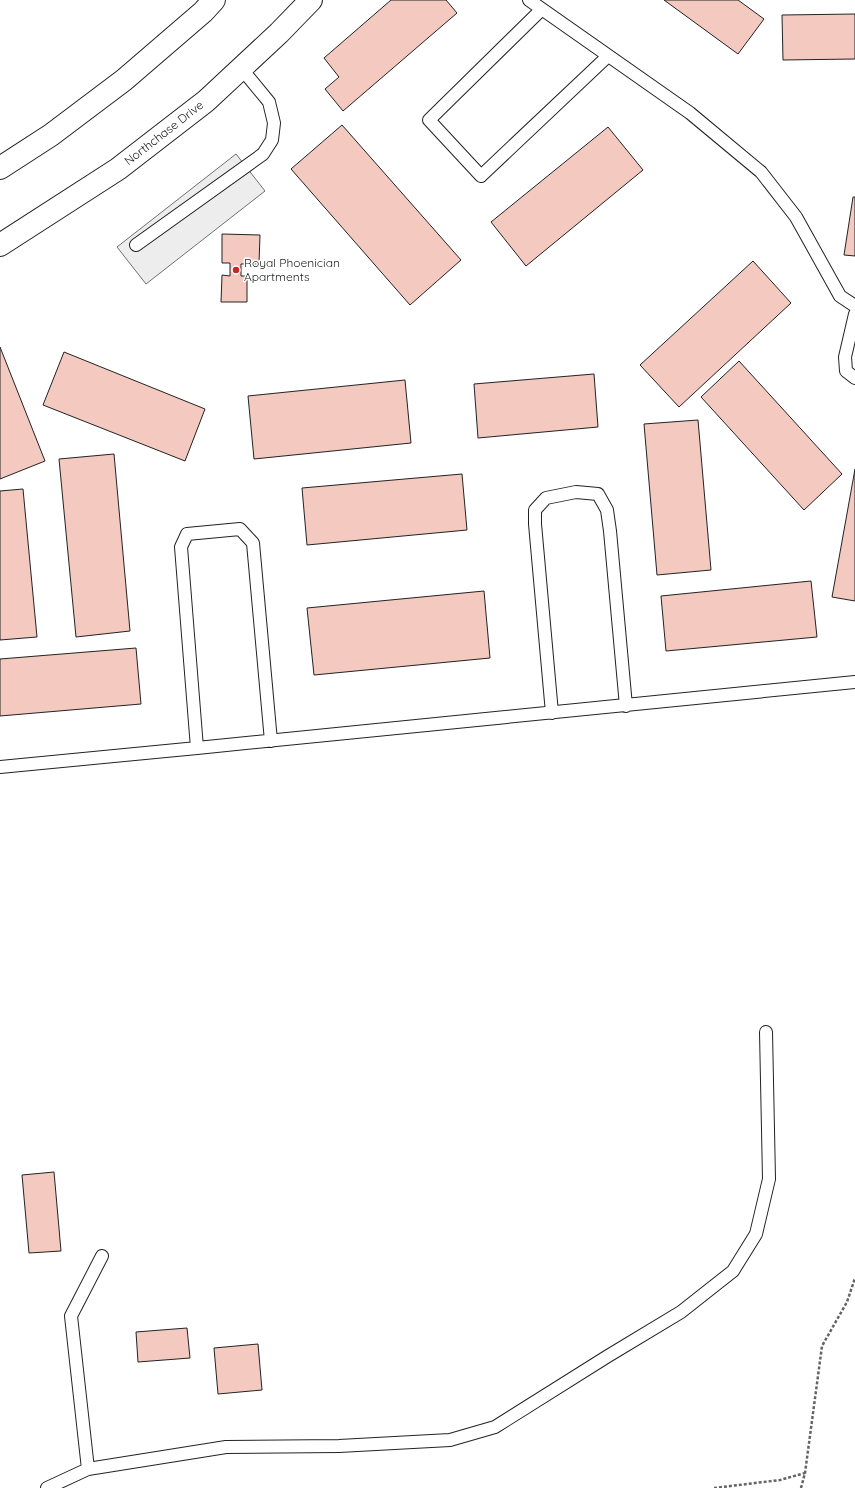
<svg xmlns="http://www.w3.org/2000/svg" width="855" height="1488" viewBox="0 0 855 1488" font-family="Quicksand,sans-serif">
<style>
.parking{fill:#ededed;stroke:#6f6f6f}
.building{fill:#f3c9c0;stroke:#222}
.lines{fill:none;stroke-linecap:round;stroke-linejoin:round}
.service-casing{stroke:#222;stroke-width:14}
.tertiary-casing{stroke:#222;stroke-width:24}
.path{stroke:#646464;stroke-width:2.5;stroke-dasharray:3 2;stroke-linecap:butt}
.service{stroke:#fff;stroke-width:12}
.tertiary{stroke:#fff;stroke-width:22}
.poi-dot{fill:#c62828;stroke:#fff;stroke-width:1.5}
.labels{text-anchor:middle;stroke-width:3;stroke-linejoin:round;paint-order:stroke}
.street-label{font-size:12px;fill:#222;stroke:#fff}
.poi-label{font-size:12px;fill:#222;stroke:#fff;text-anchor:start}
</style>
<rect width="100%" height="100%" fill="#fff"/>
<!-- parking -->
<path class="parking" d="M236 154 265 191 146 284 117 247Z"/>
<!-- building -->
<path class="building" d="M391 0H446L457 13 343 111 325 89 339 77 324 58Z
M664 0H738L764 19 738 54Z
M855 14V59L783 60 782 15Z
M342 125 461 260 410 305 291 169Z
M608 127 643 170 526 266 491 222Z
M853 197H855V256L844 255Z
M222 234 260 235 259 264H241V276H247V302H221L222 275 230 276V263H222Z
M753 261 791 303 679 407 640 365Z
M0 347 45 461 0 479Z
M64 352 205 409 185 461 43 405Z
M739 361 842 474 804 510 701 397Z
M594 374 598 427 478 438 474 384Z
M405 380 411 443 254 459 248 396Z
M698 420 711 570 657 575 644 424Z
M114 454 130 631 76 637 59 459Z
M855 469V601L832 597Z
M462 474 467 530 307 545 302 488Z
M23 489 37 637 0 640V491Z
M811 581 817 637 666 651 661 596Z
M484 591 490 658 314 675 307 608Z
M136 648 141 704 0 716V659Z
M54 1172 61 1251 29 1253 22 1175Z
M187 1328 190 1358 138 1362 136 1332Z
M258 1344 262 1390 218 1394 214 1348Z"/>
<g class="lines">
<defs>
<path id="service" d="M529 0 690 113 761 172 796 217 840 296 855 306
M542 9 429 120 481 176 608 56
M136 245 263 154 272 140 274 123 269 102 241 68
M855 314 845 357 846 371 855 378
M552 713 535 524V510L546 498 576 492 598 494 607 510 610 531 626 706
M197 748 181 547 187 534 240 529 253 543 271 741
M0 767 197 748 855 682
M88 1469 71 1316 102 1256
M47 1488 88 1469 226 1447 339 1446 450 1440 495 1427 608 1356 681 1312 733 1271 756 1234 769 1179 766 1032"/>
<path id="tertiary" d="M0 168 51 135 124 80 203 12 214 0
M0 245 118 169 206 101 279 33 311 0"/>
</defs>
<!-- service casing -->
<use href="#service" class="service-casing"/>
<!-- tertiary casing -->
<use href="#tertiary" class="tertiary-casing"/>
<!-- path -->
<path class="path" d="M714 1488 780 1480 805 1473
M801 1488 805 1473 822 1346 847 1302 855 1278"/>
<!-- service -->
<use href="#service" class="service"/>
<!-- tertiary -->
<use href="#tertiary" class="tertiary"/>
</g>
<!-- markers -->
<circle class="poi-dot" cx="236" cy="270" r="4"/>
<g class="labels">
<!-- street labels -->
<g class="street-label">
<text transform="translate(164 133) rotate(-38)" y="4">Northchase Drive</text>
</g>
<!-- poi labels -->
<g class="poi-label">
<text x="244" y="267">Royal Phoenician<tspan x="244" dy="14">Apartments</tspan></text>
</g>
</g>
</svg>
